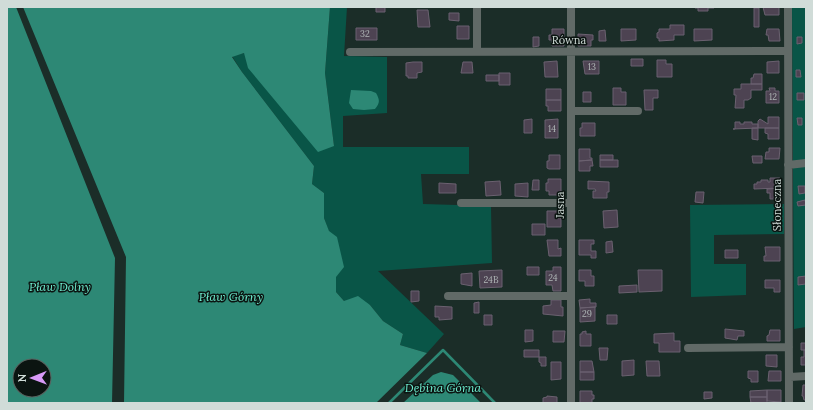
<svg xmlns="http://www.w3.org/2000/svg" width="813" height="410" viewBox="0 0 813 410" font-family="Lora,serif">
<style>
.green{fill:#095547}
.water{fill:#2d8875;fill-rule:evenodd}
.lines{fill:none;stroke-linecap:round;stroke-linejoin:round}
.stream{stroke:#2d8875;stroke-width:2.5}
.building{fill:#4d4352;stroke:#6b6170}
.minor{stroke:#616a67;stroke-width:8}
.labels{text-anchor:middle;stroke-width:3;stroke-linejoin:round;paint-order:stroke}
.number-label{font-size:9px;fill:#afb6b6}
.street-label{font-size:11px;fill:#d0dcd8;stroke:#0b1411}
.water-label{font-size:12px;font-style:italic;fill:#6fedd0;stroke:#0b1411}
</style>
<rect width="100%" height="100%" fill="#1b2d28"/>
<!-- green -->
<path class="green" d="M330 7H347L344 56 387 57V113L343 116V147H469V174H421L423 204 491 206 492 263 378 271 444 334 427 353 400 345 403 334 383 321 370 305 344 301 336 292V277L329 232 324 218V193L312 184 314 166 242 72 232 56 244 53 334 146 325 73Z
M792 7H806V327L794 329Z
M784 204V234L714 235V264H746V295L691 297 690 205Z"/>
<!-- water -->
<path class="water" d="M7 7H16L115 258 112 403H7ZM20 366H44V390H20Z
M23 7H330L325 73 334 146 318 152 248 68 244 53 232 57 242 72 314 166 312 184 324 193V218L329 231 337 237 344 267 336 277V292L344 301 358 296 370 305 383 321 403 334 400 345 427 353 376 403H124L126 257Z
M351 90 371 91 376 93C380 100 380 103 375 109L364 110 353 109 349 103Z
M441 372 453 375 481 403H403L433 375Z"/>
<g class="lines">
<!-- stream -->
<path class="stream" d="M389 403 443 350 495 403"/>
</g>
<!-- building -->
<path class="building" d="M374 7H385V12H376V7Z
M695 7H714V8H708V11H698V8H695Z
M763 7H779V15H765Z
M754 8H759V27H754Z
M417 10H428L430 27H418Z
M449 13H459V21L449 20Z
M670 25H684V35H674V40L659 41V38H657V33L659 32V29H670Z
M457 26H469V39H457Z
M356 28H377V40H356Z
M552 29H564V46H552V40H549V35H552Z
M621 29H636V40L621 41Z
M694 29H712V40L694 41Z
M767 29H779L780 41H769L768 35H766Z
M605 30 606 41H599V31Z
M578 34 593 35V40H591V46H578Z
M533 37H539V46L533 47Z
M797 37H802V43L797 44Z
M631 59H643V66H631Z
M657 60H666V64H672V77H657Z
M557 61 558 77H545L544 62Z
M583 61H599V74H585Z
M779 61V73H767V62Z
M413 62H422V72L417 73V78H408V76H406V63Z
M463 62H472L473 73H461Z
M796 70H800L801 77H796Z
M499 73H510V85H499Z
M754 74H762V84H751V78H753Z
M486 75H499V81H486Z
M741 84H762V90H751V98L748 100H744V108H735L736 95H734V89H741Z
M613 88H621V92H626V105H613Z
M769 88H775V91H779V103H766V91H770Z
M546 89H561V100H546Z
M644 90H658V98H653V110H645Z
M583 92H591V102H583Z
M797 93H804V100H797Z
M546 100H561V111H548V106H546Z
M768 117H779V128H758V121L760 119 768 124Z
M797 118H802V125H798Z
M532 119V133H524V120Z
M558 119V138H545V120Z
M735 122H740V124H744V122H752V124H758V128L733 129H735Z
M582 123H595V136H580V128H582Z
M752 128H758V140L752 139Z
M765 128H779V139H768V134L765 133Z
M769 148H780L779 159H765L766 152H769Z
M579 149H590V158H592V160L579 161Z
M549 155H560V169H549L547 168V161H549Z
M600 155H613V160H600Z
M752 156H762V163H753Z
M592 160 593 166H590V171H579V161Z
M600 160H618V167H600Z
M770 178H780V188L754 189V184H757V182H761V180H768V182H770Z
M548 179H561V195H549V191H546V183H548Z
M533 180H539V190H532Z
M500 181 501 195 486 196 485 182Z
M588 181 609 182V192H607V198H593V191H596L595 189H588Z
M439 183 456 184V193H439Z
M528 183V197L515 196V184Z
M798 186H805V193L799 194Z
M780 188V199H770V193H767V189Z
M696 192H704L703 203 695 202Z
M805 200 806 205 798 206 797 202Z
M617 210 618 227 604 228 603 211Z
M547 211H561V227H547Z
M532 224H545V235H532Z
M547 240H558V249L561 248V256H549Z
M579 240H594V244H591V251H596V258H591V255H579Z
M612 241 613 252 606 253V242Z
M765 247H780V261H764V256H766Z
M725 250H738V258H725Z
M527 267H539V275H527Z
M553 267H561V291H553L552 285H546V271H553Z
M502 270V287L480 288 479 271Z
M579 270H591V276H594V286H585V281H579Z
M638 270H662V291L639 292Z
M472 273V286L461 284V274Z
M806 276V284L798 285V277Z
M765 280H780V292H774V288H765Z
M637 285V292L619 293V286Z
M411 291H419V301L411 302Z
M590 299V303H596V307L580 308 579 300Z
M551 300H561V307H563V316L543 314V306L551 305Z
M479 302V313H474V303Z
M435 306 452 307V319L439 320V317H435Z
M595 307V321L580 322V308Z
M484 315H492V325H484Z
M607 315H617V324H607Z
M725 329 744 331V336H738L737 340 725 338Z
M525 330H533V341L525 342Z
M770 330H780V341H767V336L769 335Z
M553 331H565L564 342H553Z
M586 331V334H591V346H580V334H582V332Z
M674 333V341H680V352H659V343H654V334Z
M801 343H806V350H801Z
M599 348H608L607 360H600Z
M524 350H539V357H524Z
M804 350H806V365H801V357H804Z
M766 355H777V367L766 366Z
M539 357H546V366H541V363L539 362Z
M634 360V375L622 376V361Z
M580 361H592L594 372H580Z
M646 361H659L660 376H647Z
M551 362H561V379L551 380Z
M748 371H758V382H751V379L748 378Z
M769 371H781V381H768Z
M580 372H594V380H580Z
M803 385H806V400H804L803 396H802Z
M767 390V397H750V391Z
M767 390H781V402L767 401Z
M580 391H592V395H594V399H592V403H580Z
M704 392H712V398L704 399Z
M547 396 557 397V403H543V398L547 397Z
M750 397H767V403H751Z"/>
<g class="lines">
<!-- minor -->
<path class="minor" d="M571 7V403
M788 7 789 403
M477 51V7
M350 52 788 51
M571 111H638
M788 165 806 163
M461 203H571
M448 296H571
M688 348 789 347
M790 377 806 376"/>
</g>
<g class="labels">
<!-- number labels -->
<g class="number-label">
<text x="365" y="37">32</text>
<text x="592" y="70">13</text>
<text x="773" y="100">12</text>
<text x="552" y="132">14</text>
<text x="553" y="281">24</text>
<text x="491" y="283">24B</text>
<text x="587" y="317">29</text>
</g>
<!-- street labels -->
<g class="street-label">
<text x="569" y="44">Równa</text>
<text transform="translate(560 205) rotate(-90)" y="4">Jasna</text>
<text transform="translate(777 205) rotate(-90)" y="4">Słoneczna</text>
</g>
<!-- water labels -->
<g class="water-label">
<text x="60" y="291">Pław Dolny</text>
<text x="231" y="301">Pław Górny</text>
<text x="443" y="392">Dębina Górna</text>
</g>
</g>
<!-- border -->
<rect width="813" height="410" fill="none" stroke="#d0dcd8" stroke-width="16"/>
<!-- north arrow -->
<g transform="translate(32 378) rotate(269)"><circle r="19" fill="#0b1411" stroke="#5a6461"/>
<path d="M0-3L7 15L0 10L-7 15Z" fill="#d89af8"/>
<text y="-6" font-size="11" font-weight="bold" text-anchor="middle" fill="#d0dcd8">N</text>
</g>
</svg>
